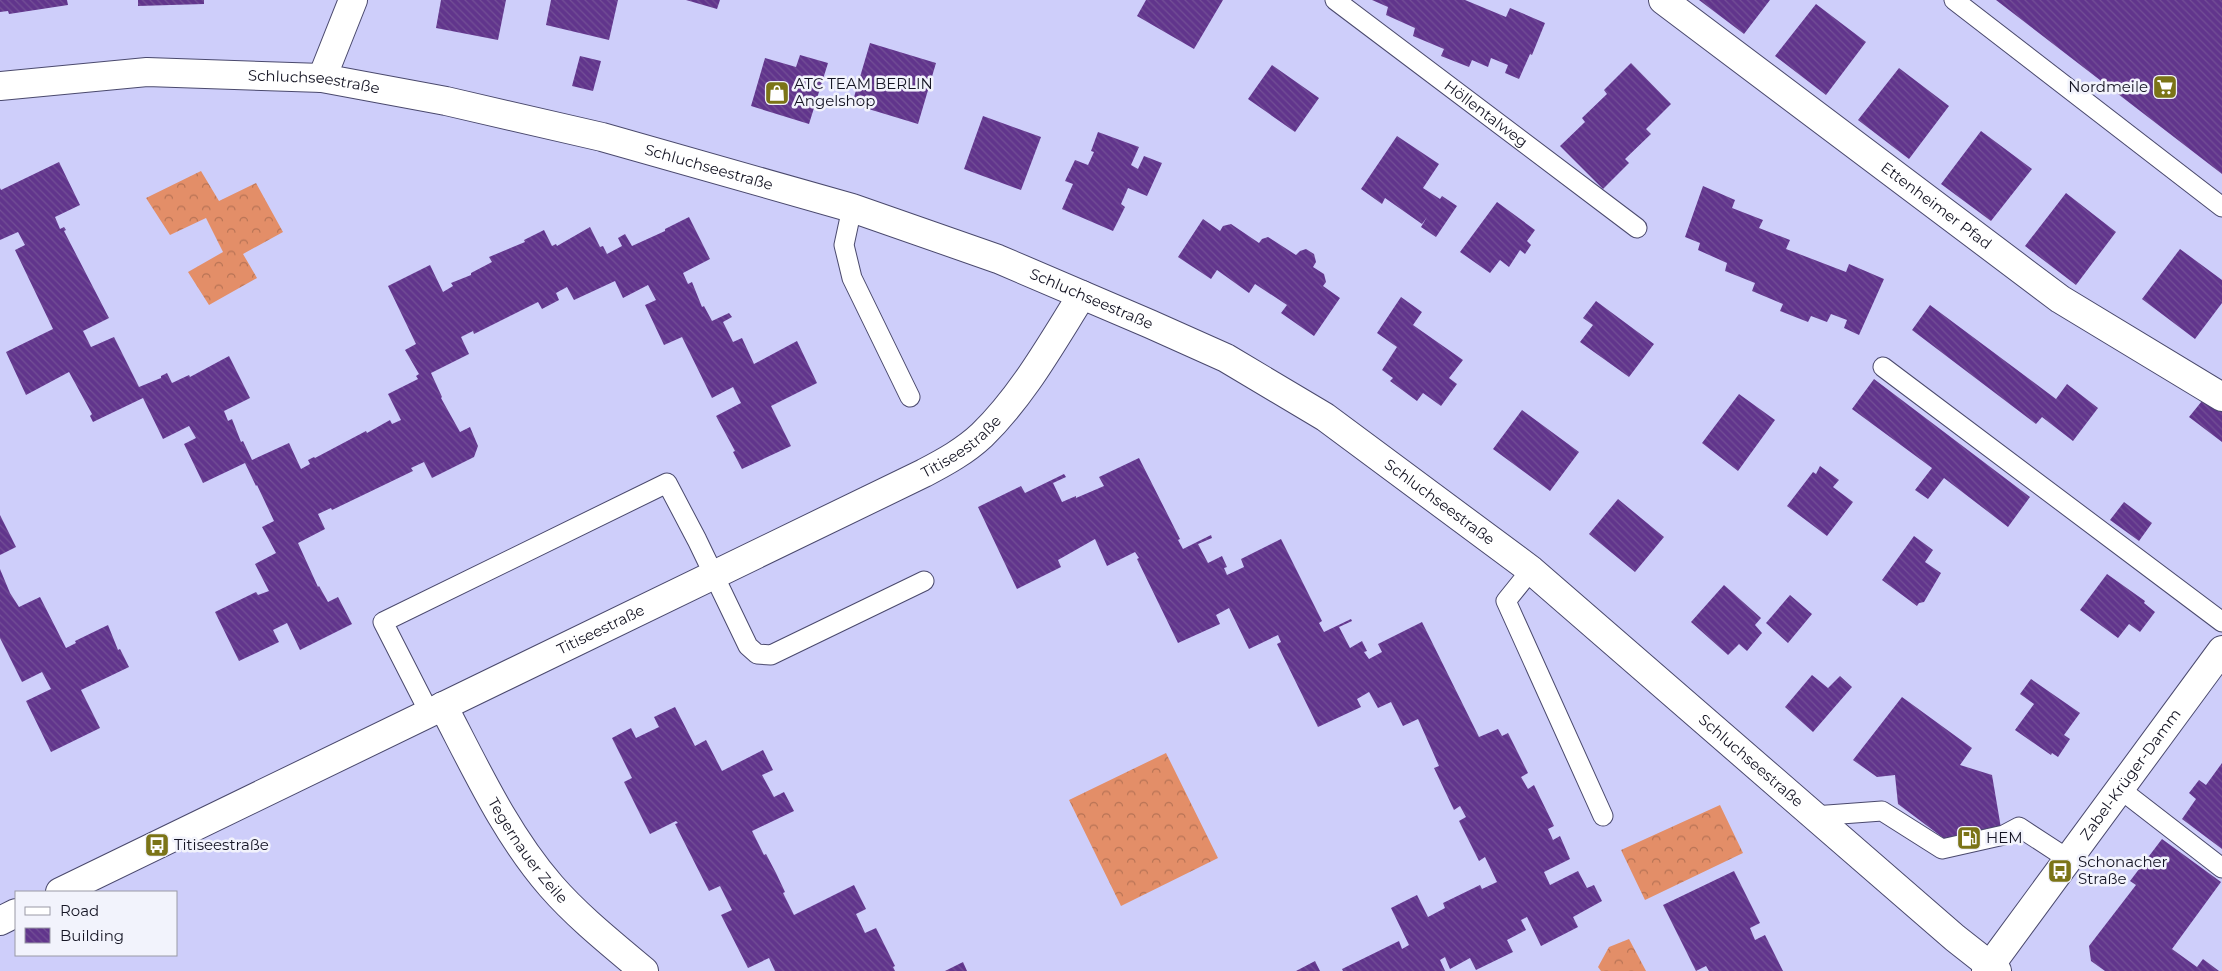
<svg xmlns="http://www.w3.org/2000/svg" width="2222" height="971" viewBox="0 0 2222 971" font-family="Montserrat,sans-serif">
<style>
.forest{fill:url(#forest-crowns)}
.building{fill:url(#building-back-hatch)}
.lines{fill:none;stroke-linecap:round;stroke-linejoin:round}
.lane-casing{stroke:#4a496d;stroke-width:21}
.street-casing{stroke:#4a496d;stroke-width:30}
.secondary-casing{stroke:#4a496d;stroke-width:30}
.lane{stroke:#fff;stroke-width:19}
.street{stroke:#fff;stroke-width:28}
.secondary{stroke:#fff;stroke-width:28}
.labels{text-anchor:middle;stroke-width:5;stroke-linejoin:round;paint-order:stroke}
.street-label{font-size:15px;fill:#151524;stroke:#f2f3fc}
.poi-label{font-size:15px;fill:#151524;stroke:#f2f3fc;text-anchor:start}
</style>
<defs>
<pattern id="forest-crowns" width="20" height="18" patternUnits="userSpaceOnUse" patternTransform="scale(1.25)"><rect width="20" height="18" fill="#e38e68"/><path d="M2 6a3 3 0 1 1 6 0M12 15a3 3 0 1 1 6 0" fill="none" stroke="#b77355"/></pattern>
<pattern id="building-back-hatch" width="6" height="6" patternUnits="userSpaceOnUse" patternTransform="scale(1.25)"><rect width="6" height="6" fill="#61358c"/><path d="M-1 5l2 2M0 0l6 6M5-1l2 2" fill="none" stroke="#734f96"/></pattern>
</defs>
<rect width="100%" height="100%" fill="#cecefa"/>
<!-- forest -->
<path class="forest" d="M201 171 219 201 256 183 283 232 243 254 257 278 209 305 188 272 223 252 206 218 170 235 146 198Z
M1166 753 1218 858 1121 906 1069 800Z
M1720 805 1743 853 1645 900 1621 850Z
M1629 939 1646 971H1601L1598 967 1609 947Z"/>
<!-- building -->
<path class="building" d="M0 0H67L68 5 9 14 8 11 0 12Z
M138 0H204V4L138 6Z
M441 0H506L498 40 436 28Z
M551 0H618L609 40 546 25Z
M686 0H720L717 9Z
M1146 0H1223L1194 49 1137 16Z
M1372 0H1465L1506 17 1510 8 1545 23 1532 55 1530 54 1519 79 1505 73 1508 65 1491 58 1488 67 1472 60 1469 67 1441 56 1444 49 1413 36 1415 28 1386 15 1388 7Z
M1699 0H1770L1744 34Z
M1996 0H2222V174Z
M1816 4 1866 42 1826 95 1775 56Z
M870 43 936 63 918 124 852 104Z
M800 55 828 63 809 124 751 106 765 58 796 67Z
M580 56 601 61 593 91 572 86Z
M1631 63 1671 104 1646 129 1651 134 1625 159 1629 163 1603 189 1560 146 1585 122 1582 118 1607 94 1604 90Z
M1272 65 1319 98 1295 132 1248 99Z
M1899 68 1949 106 1909 159 1858 120Z
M983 116 1041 137 1021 190 964 169Z
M1981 131 2032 169 1991 221 1941 184Z
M1098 132 1139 147 1131 165 1138 169 1144 156 1162 163 1147 196 1128 188 1121 204 1125 207 1113 231 1062 209 1073 184 1065 181 1075 160 1088 165 1094 152 1091 151Z
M1397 136 1439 164 1423 188 1440 199 1442 196 1457 206 1436 237 1421 227 1427 217 1422 224 1385 198 1382 204 1361 189Z
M59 162 80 205 55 217 60 229 64 227 66 230 64 231 109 318 83 331 91 347 114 337 139 387 161 378V376L167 373 172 383 189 375 190 377 229 356 250 398 224 411 228 421 232 419 241 442 243 441 252 460 289 443 301 469 310 464 308 460 314 457 315 458 366 431 367 433 390 420 392 424 401 420 388 394 418 379 416 376 419 374 405 350 416 344 388 286 430 265 443 292 453 286 451 283 471 275V273L492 262 489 257 525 242 524 240 544 230 552 246 556 244 557 246 590 227 600 247 603 246 607 254 622 246 618 238 625 234 632 246 665 231V229L689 217 710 259 683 273 688 284 692 282 702 307 704 306 712 321 729 313 732 317 723 322 733 342 742 338 754 364 797 341 817 383 771 406 791 446 742 469 733 452 735 451 716 416 741 403 733 387 712 398 682 337 664 345 645 305 656 300 648 285 623 298 615 281 574 300 567 287 556 293 559 300 542 309 538 302 474 334 473 331 461 337 469 354 431 373 442 397 441 398 460 432 470 427 478 446 474 457 432 478 424 462 411 468 413 471 332 510 331 508 318 514 325 529 298 543 318 587 319 586 328 602 338 597 352 624 300 650 287 623 273 630 279 642 239 661 215 612 256 592 258 595 269 591 255 564 276 553 262 527 274 521 257 485 256 486 245 463 203 483 184 444 196 438 189 426 163 439 143 398 93 422 90 416 92 414 69 372 26 395 6 352 53 329 15 250 25 245 18 232 0 240V188L1 190Z
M1703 186 1735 200 1732 208 1763 220 1759 228 1790 240 1786 249 1846 272 1849 264 1884 279 1859 335 1844 328 1847 320 1831 314 1827 322 1811 316 1808 322 1780 311 1783 304 1752 291 1755 283 1725 271 1727 263 1698 250 1700 243 1685 237Z
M2066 193 2116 232 2076 285 2025 246Z
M1497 202 1535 230 1527 241 1531 245 1525 254 1520 250 1509 267 1500 260 1490 273 1460 252Z
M1203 219 1220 231 1223 226 1231 224 1259 243 1262 239 1268 237 1296 255 1300 251 1306 249 1314 254 1316 262 1313 267 1324 274 1326 282 1323 286 1340 298 1314 336 1281 313 1287 305 1255 284 1249 293 1217 270 1211 279 1178 257Z
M2180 249 2222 280V303L2195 339 2142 299Z
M1401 297 1422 312 1413 325 1463 360 1449 378 1457 384 1441 406 1423 393 1417 401 1390 381 1393 378 1382 370 1397 347 1377 333Z
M1596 301 1654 344 1629 377 1580 342 1593 325 1583 318Z
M1930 305 2056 399 2067 384 2098 408 2073 441 2042 417 2036 424 1912 330Z
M1874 379 2030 497 2008 527 1944 478 1928 499 1915 490 1932 468 1852 409Z
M1739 394 1775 420 1738 471 1702 443Z
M2206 396 2222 409V442L2189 417Z
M1522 410 1579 452 1550 491 1493 449Z
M1139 458 1180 539 1178 540 1183 549 1211 535 1212 538 1198 544 1208 563 1222 556 1227 567 1224 568 1227 575 1244 567 1241 559 1281 539 1322 621 1319 623 1324 632 1351 619 1352 621 1339 627 1350 648 1362 641 1367 651 1364 652 1369 659 1382 652 1378 644 1422 622 1479 737 1498 729 1502 736 1508 733 1528 773 1521 777 1528 789 1534 785 1554 826 1548 829 1553 840 1560 836 1570 859 1544 872 1550 885 1578 871 1587 888 1594 885 1602 901 1573 917 1578 927 1541 946 1527 917 1521 920 1526 930 1507 940 1513 952 1476 970 1470 958 1450 969 1445 957 1440 960 1445 971H1343L1342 969 1399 941 1402 949 1409 945 1391 908 1417 895 1428 917 1445 908 1443 903 1480 885 1482 889 1497 882 1485 857 1479 861 1459 821 1466 817 1460 806 1454 810 1434 768 1439 766 1418 719 1403 726 1391 702 1378 708 1369 692 1357 699 1361 707 1318 727 1277 644 1281 642 1278 635 1249 649 1229 608 1216 615 1220 624 1178 643 1137 559 1139 558 1135 552 1107 566 1095 539 1058 560 1061 567 1017 589 978 507 1021 486 1025 493 1064 474 1066 477 1053 483 1062 502 1076 496V498L1104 486 1099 477Z
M1820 466 1839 480 1833 487 1853 502 1827 536 1787 506 1813 472 1816 474Z
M1618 499 1664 537 1635 572 1589 534Z
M2124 502 2152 523 2139 541 2110 520Z
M0 515 16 547 0 555Z
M1914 536 1933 550 1925 562 1941 573 1924 602 1919 603 1917 606 1882 580Z
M0 569 10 593 19 607 40 597 66 648 76 643 75 641 108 625 118 650 120 649 129 667 81 690 100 728 51 752 26 701 51 689 42 672 22 682 0 638Z
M2107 574 2145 601 2144 603 2155 612 2140 632 2129 624 2118 638 2080 610Z
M1724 585 1761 618 1755 625 1762 633 1747 651 1739 644 1728 655 1691 622Z
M1790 595 1812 614 1788 643 1766 623Z
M1812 675 1828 688 1840 676 1852 687 1813 732 1785 707Z
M2031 679 2080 713 2064 735 2070 739 2058 757 2052 753 2051 755 2015 730 2034 704 2020 694Z
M1902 697 1972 748 1960 765 1992 775 2003 840 1958 849 1898 804 1895 775 1877 777 1853 760Z
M675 707 695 746 706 740 722 771 763 750 773 770 762 775 774 797 784 792 794 811 752 831 764 855 766 854 776 873 785 892 783 893 794 915 854 885 866 909 856 914 865 933 876 928 895 966 893 967 895 971H775L769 958 748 968 721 915 732 910 720 886 709 891 675 824 678 823 676 821 650 834 624 782 632 778 612 738 631 728 636 738 659 727 654 717Z
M2222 763V849L2182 819 2196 799 2189 793 2199 780 2206 785Z
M2162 839 2221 882 2172 949 2197 967 2203 959 2219 971H2105L2091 961 2089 946 2136 885 2130 881Z
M1734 871 1760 923 1750 928 1755 940 1765 935 1783 971H1709L1706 966 1696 971 1663 905Z
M1315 961 1320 971H1296Z
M963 962 967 971H945Z"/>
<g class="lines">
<defs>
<g id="lane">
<path id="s1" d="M1335 0 1637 228"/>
<path d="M1954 0 2222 207"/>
<path d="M852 208 844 245 852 278 910 397"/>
<path d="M1883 367 2222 622"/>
<path d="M1531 570 1506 601 1603 816"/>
<path d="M429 712 383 622 667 483 697 540 748 646 757 654 771 655 924 581"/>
<path d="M2120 789 2222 868"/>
<path d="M1814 816 1882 811 1942 849 2004 835 2019 827 2068 859"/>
</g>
<g id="street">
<path id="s2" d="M1663 0 2060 299 2222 397"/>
<path d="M322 78 353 0"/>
<path id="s3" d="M0 86 147 72 322 78 446 101 602 137 852 208 998 259 1150 324 1226 358 1325 417 1531 570 1955 938 1997 971"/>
<path id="s4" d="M443 706C475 767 505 833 551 886 578 917 612 944 644 971"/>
<path id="s5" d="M60 892 924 473C945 462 965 451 982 435 1023 395 1051 344 1082 295"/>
<path d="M0 921 16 913"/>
</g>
<g id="secondary">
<path id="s6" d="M1986 971 2222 650"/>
</g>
</defs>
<!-- lane casing -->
<use href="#lane" class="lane-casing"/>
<!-- street casing -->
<use href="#street" class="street-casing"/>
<!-- secondary casing -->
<use href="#secondary" class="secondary-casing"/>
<!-- lane -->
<use href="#lane" class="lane"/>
<!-- street -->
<use href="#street" class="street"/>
<!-- secondary -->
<use href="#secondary" class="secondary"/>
</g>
<!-- icons -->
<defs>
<symbol id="supermarket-square" viewBox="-11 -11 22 22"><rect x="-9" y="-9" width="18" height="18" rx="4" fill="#7b7417" stroke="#f2f3fc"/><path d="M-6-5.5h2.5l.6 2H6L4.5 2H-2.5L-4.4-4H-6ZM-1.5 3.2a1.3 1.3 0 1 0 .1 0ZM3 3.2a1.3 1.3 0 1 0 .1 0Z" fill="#fff"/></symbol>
<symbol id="shop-square" viewBox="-11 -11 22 22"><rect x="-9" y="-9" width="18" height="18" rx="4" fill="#7b7417" stroke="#f2f3fc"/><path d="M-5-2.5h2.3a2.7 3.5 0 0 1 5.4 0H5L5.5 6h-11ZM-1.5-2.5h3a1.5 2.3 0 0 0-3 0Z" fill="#fff"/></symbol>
<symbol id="fuel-square" viewBox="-11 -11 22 22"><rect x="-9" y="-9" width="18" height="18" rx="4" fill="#7b7417" stroke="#f2f3fc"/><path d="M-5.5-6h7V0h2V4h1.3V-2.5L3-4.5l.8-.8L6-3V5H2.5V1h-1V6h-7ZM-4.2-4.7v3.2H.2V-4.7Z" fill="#fff"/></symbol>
<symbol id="bus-square" viewBox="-11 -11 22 22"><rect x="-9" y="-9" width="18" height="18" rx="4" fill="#7b7417" stroke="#f2f3fc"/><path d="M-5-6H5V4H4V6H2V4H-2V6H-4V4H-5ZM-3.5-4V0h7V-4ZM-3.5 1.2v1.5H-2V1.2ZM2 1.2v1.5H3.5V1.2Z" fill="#fff"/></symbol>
</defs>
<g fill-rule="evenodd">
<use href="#supermarket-square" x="2151" y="73" width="28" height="28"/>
<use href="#shop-square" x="763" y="79" width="28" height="28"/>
<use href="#fuel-square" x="1955" y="824" width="28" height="28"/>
<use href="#bus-square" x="143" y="831" width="28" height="28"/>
<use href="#bus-square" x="2046" y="857" width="28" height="28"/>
</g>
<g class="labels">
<!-- street labels -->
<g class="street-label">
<text dy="5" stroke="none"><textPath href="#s3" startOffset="315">Schluchseestraße</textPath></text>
<text dy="5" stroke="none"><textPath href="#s1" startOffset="189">Höllentalweg</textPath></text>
<text dy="5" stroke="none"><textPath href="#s3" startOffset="720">Schluchseestraße</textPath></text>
<text dy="5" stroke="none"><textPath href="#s2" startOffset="342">Ettenheimer Pfad</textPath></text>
<text dy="5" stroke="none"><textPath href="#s3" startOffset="1125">Schluchseestraße</textPath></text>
<text dy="5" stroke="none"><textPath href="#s5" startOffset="1006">Titiseestraße</textPath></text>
<text dy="5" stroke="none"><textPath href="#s3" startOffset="1530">Schluchseestraße</textPath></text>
<text dy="5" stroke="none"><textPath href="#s5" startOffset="601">Titiseestraße</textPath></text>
<text dy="5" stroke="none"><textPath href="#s3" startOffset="1935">Schluchseestraße</textPath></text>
<text dy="5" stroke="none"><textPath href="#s6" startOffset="244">Zabel-Krüger-Damm</textPath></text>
<text dy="5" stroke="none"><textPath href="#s4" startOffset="168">Tegernauer Zeile</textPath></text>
</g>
<!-- poi labels -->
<g class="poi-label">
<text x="794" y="89">ATC TEAM BERLIN<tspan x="794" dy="17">Angelshop</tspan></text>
<text x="2148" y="92" text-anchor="end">Nordmeile</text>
<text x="1986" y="843">HEM</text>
<text x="174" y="850">Titiseestraße</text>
<text x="2078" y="867">Schonacher<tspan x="2078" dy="17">Straße</tspan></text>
</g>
</g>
<!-- legend -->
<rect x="15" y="891" width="162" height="65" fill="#f2f3fc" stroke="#9a9aa6"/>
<rect x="25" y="907" width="25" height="8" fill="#ffffff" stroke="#9a9aa6"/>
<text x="60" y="916" font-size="15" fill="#151524">Road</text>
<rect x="25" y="928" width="25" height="15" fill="url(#building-back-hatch)" stroke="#9a9aa6"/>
<text x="60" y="941" font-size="15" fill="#151524">Building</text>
</svg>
